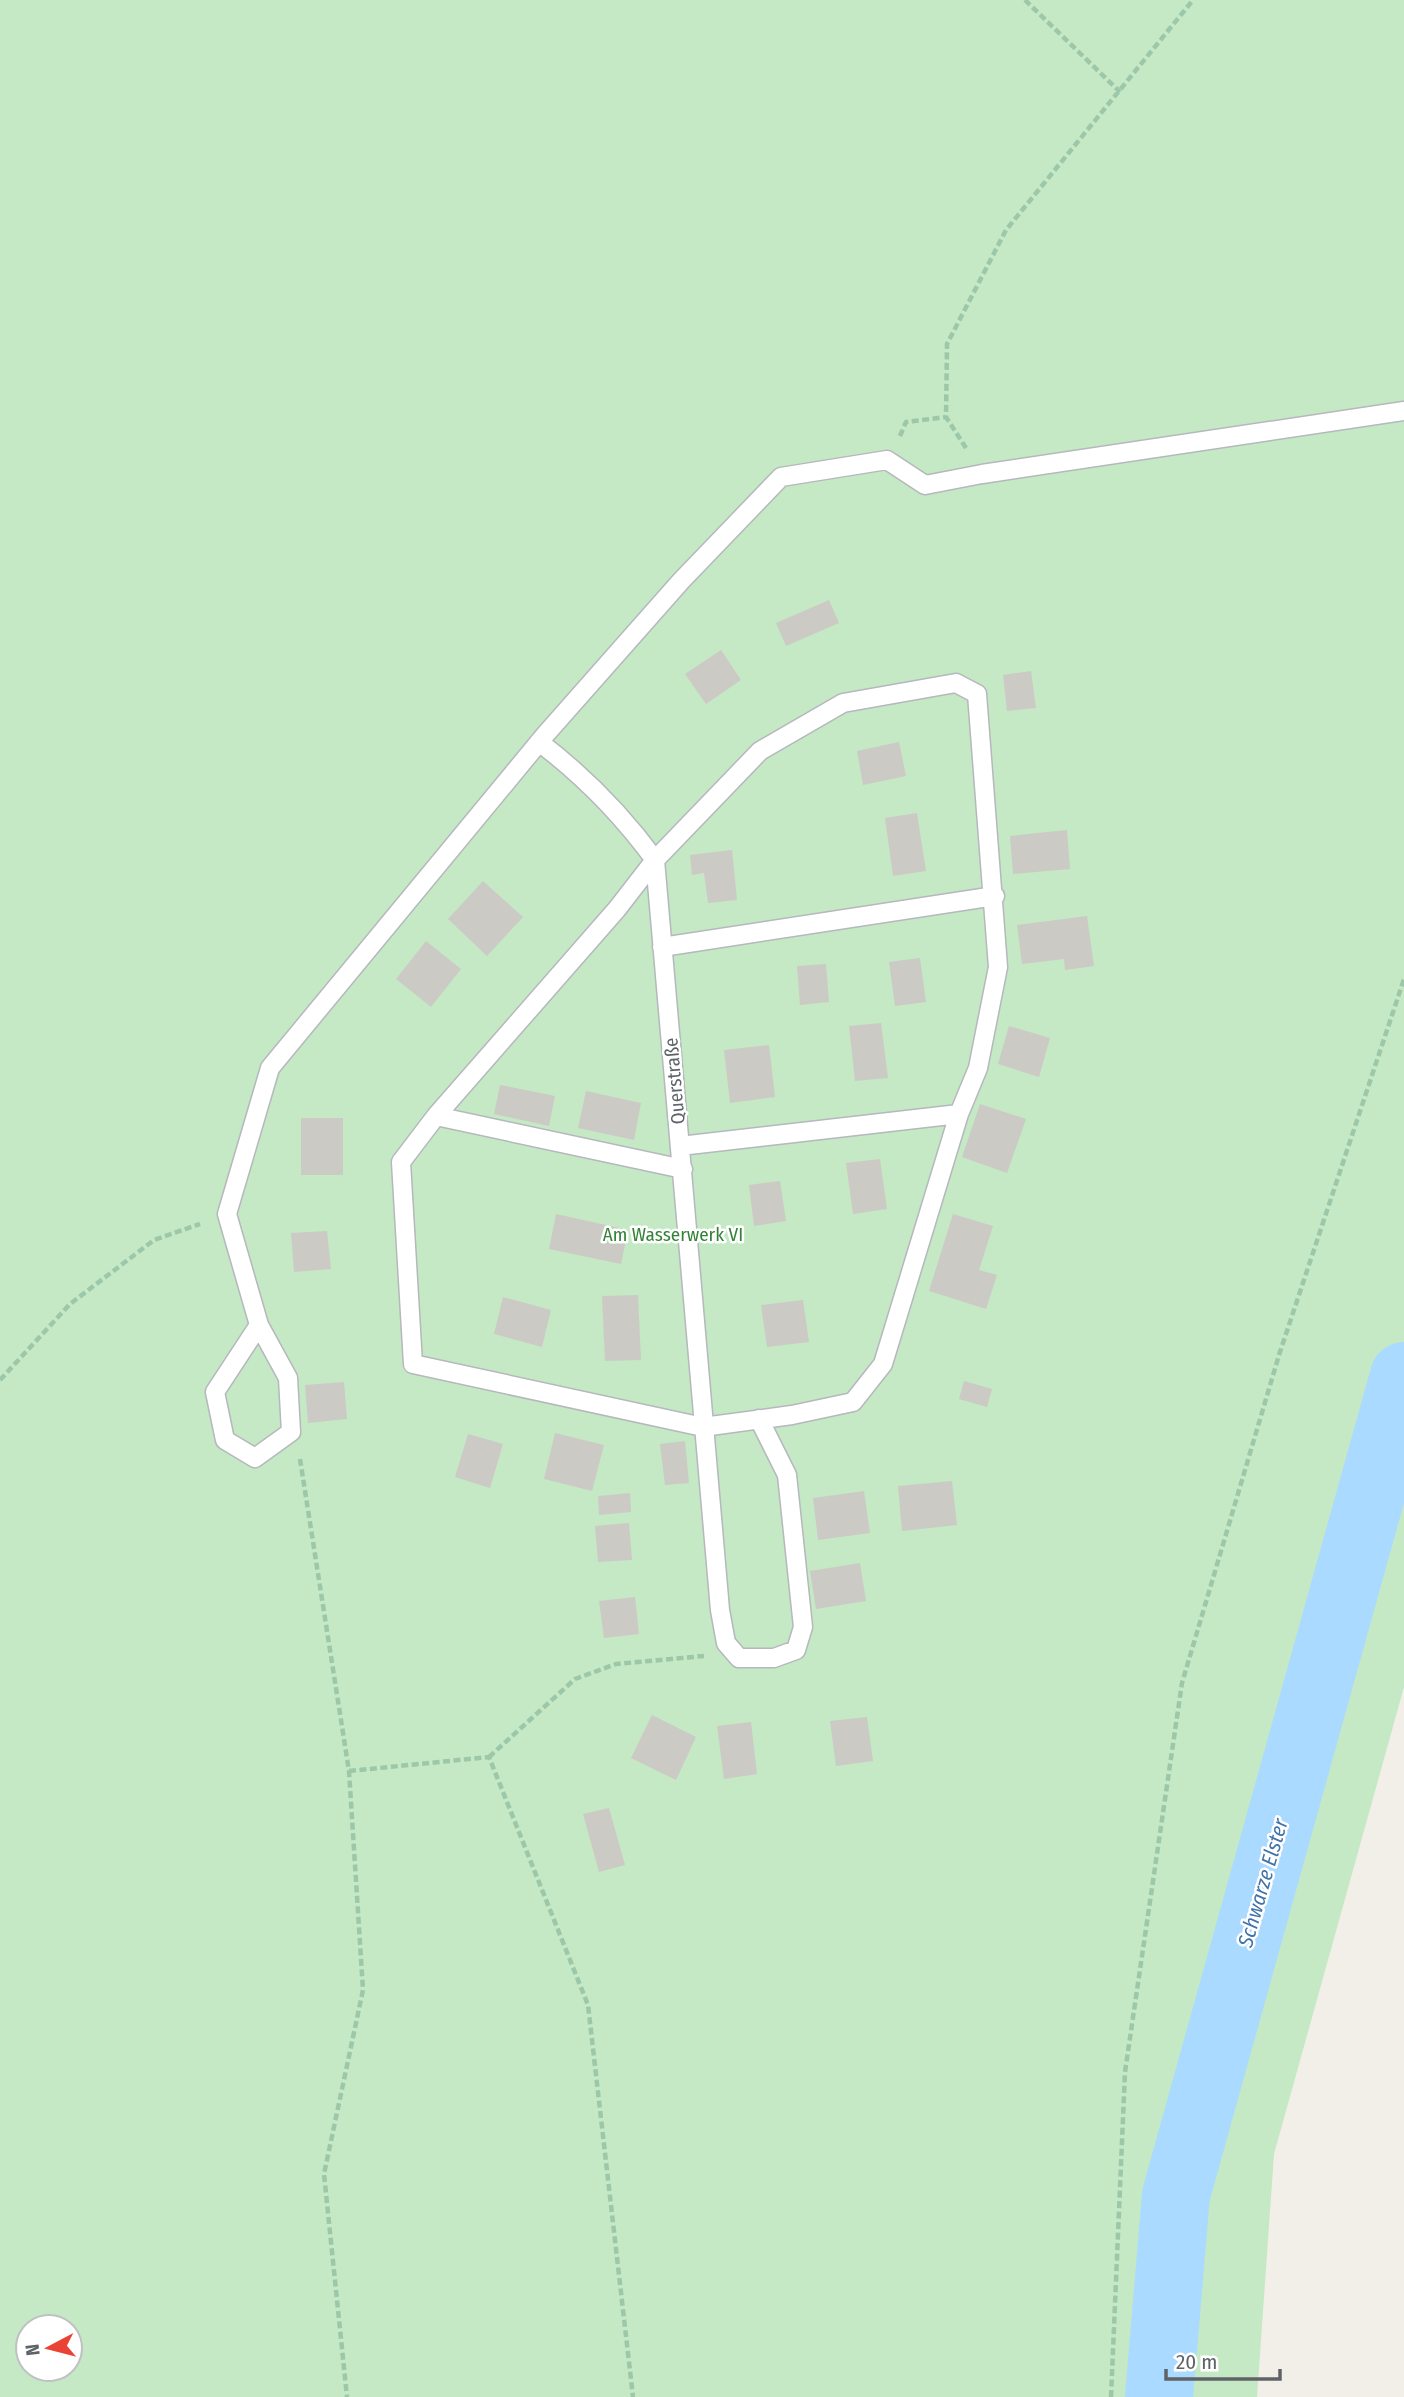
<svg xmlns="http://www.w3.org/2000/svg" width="1404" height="2397" viewBox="0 0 1404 2397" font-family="'Fira Sans Condensed',sans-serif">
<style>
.green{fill:#c5e8c5;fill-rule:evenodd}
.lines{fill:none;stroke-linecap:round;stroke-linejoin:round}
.river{stroke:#aadaff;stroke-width:68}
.building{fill:#cccac5}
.lane-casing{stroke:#b5b8bc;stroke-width:21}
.path{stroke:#9cc7a9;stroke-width:4.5;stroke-dasharray:7 3.5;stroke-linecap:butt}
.lane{stroke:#fff;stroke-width:18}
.labels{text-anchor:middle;stroke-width:5;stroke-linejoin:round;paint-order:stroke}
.street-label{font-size:19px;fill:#5f6368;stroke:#fff}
.park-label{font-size:19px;fill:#348238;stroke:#fff}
.water-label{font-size:21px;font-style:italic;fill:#4174aa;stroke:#fff}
</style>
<rect width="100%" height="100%" fill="#f1efe8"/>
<!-- green -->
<path class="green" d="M0 0H1404V1687L1274 2154 1257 2397H0ZM28 2327H70V2369H28Z"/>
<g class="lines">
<!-- river -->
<path class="river" d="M1159 2397 1176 2195 1404 1376"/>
</g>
<!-- building -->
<path class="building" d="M829 600 839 623 786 646 776 623Z
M721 650 741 680 706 704 685 674Z
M1031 671 1036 708 1007 711 1003 675Z
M899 742 906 776 863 785 857 751Z
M917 813 926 871 893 876 885 818Z
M1067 830 1070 869 1013 874 1010 836Z
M732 850 737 900 708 903 704 873 692 875 690 855Z
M483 881 523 917 487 956 448 919Z
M1087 916 1094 966 1065 970 1064 959 1022 964 1017 925Z
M426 941 461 969 431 1007 396 979Z
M920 958 926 1002 895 1006 889 962Z
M826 964 829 1002 800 1005 797 966Z
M881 1023 888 1078 855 1081 849 1026Z
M1009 1026 1050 1038 1039 1077 998 1064Z
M769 1045 775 1097 730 1103 724 1050Z
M500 1085 555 1096 549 1126 494 1114Z
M586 1091 641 1103 634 1140 578 1128Z
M980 1104 1026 1119 1007 1173 962 1157Z
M301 1118H343V1175H301Z
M880 1159 887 1209 853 1214 846 1163Z
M780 1181 786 1221 754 1226 749 1185Z
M556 1214 628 1230 621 1264 549 1249Z
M953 1214 993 1226 979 1270 997 1275 986 1309 929 1291Z
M327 1231 331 1269 294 1272 291 1233Z
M638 1295 641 1360 605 1361 602 1296Z
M503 1297 551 1310 542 1347 494 1334Z
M803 1300 809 1342 767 1347 761 1305Z
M964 1381 992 1389 987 1407 959 1399Z
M344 1382 347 1419 308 1423 305 1385Z
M555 1433 604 1445 592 1491 544 1479Z
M468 1434 503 1444 490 1488 455 1477Z
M685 1441 689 1483 665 1485 660 1444Z
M952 1481 957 1525 902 1531 898 1486Z
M864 1491 870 1533 818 1540 813 1498Z
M630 1493 631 1512 599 1515 598 1496Z
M629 1523 632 1560 598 1562 595 1526Z
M860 1563 866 1601 816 1609 810 1571Z
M635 1597 639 1634 604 1638 599 1601Z
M652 1715 696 1737 676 1780 631 1758Z
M867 1717 873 1761 836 1766 830 1721Z
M751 1722 757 1774 724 1779 717 1726Z
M609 1808 625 1865 599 1872 583 1814Z"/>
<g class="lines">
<defs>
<path id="lane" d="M956 683 977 694 998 967 978 1068 959 1114 883 1364 853 1402 792 1415 703 1427 413 1364 401 1162 436 1116 617 909 655 860 760 751 843 703Z
M539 742C584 776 622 815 655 860L720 1610 726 1643 739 1658H774L796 1650 803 1627 787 1475 759 1419
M662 947 995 896
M436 1116 683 1169
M680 1146 959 1114
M259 1325 215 1392 225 1440 255 1458 291 1432 288 1378 259 1325 227 1214 270 1068 545 735 681 581 781 477 887 460 925 485 982 474 1404 411"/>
</defs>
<!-- lane casing -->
<use href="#lane" class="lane-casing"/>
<!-- path -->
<path class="path" d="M1025 0 1120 92
M900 436 906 422 946 417
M966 448 946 417 947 344 1006 230 1193 0
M0 1380 70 1304 154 1240 200 1224
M300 1459 349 1771 363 1990 324 2174 347 2397
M489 1757 575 1679 616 1664 704 1656
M349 1771 489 1757 588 2005 633 2397
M1111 2397 1125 2072 1182 1683 1279 1355 1404 979"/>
<!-- lane -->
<use href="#lane" class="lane"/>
</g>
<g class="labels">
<!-- street labels -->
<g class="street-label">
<text transform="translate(674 1081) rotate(-95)" y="7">Querstraße</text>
</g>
<!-- park labels -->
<g class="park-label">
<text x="673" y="1241">Am Wasserwerk VI</text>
</g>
<!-- water labels -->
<g class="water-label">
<text transform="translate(1263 1883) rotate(-74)" y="7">Schwarze Elster</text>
</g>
</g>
<!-- north arrow -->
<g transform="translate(49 2348) rotate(263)"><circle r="33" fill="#ffffff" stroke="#bfc1c3" stroke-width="2"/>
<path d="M0-5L12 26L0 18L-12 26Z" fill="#ea4335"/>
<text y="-10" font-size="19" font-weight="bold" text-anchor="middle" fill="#5f6368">N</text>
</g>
<!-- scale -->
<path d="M1166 2369v10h114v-10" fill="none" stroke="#5f6368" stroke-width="3.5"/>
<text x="1176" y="2369" font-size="21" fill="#5f6368" stroke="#ffffff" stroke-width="5" paint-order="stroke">20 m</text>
</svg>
